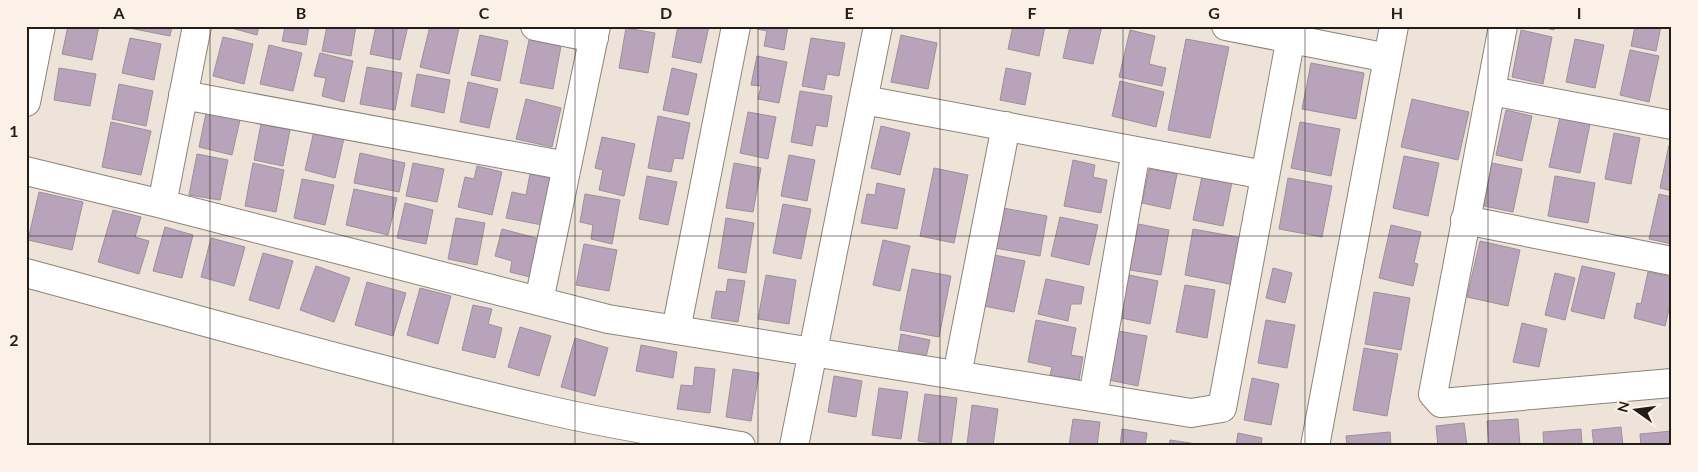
<svg xmlns="http://www.w3.org/2000/svg" width="1698" height="472" viewBox="0 0 1698 472" font-family="Lato,sans-serif">
<style>
.building{fill:#b9a3bb;stroke:#9a919b}
.lines{fill:none;stroke-linecap:round;stroke-linejoin:round}
.minor-casing{stroke:#8d837a;stroke-width:30}
.tertiary-casing{stroke:#8d837a;stroke-width:30}
.minor{stroke:#fff;stroke-width:28}
.tertiary{stroke:#fff;stroke-width:28}
.grid{fill:none;stroke:#211d19;stroke-width:1;stroke-opacity:0.55}
.neatline{fill:none;stroke:#211d19;stroke-width:2}
.grid-label{font-size:16px;text-anchor:middle;font-weight:bold;fill:#211d19}
</style>
<rect width="100%" height="100%" fill="#eee3d9"/>
<!-- building -->
<path class="building" d="M68 26H99L92 60 62 54Z
M130 26H172L170 36 129 28Z
M224 26H259L257 35Z
M277 26H309L306 45 282 41 285 27Z
M327 26H356L351 56 322 51Z
M376 26H408L400 60 370 54Z
M430 26 459 28 449 74 420 67Z
M678 26H709L701 63 672 57Z
M758 26H788L784 50 764 46 767 31 757 29Z
M1013 26H1045L1039 56 1008 49Z
M1070 26H1102L1093 64 1063 58Z
M1537 26H1555L1554 30Z
M1635 26H1661L1656 51 1631 46Z
M626 28 655 33 648 73 619 68Z
M1130 30 1155 36 1149 64 1166 68 1162 86 1119 77Z
M1521 30 1552 37 1543 84 1512 77Z
M480 35 508 41 500 81 471 75Z
M901 35 937 43 928 89 891 82Z
M223 37 253 44 244 84 213 76Z
M130 38 161 44 154 80 122 73Z
M811 38 845 43 839 76 827 74 824 90 802 86Z
M1186 39 1229 47 1210 138 1168 130Z
M1575 39 1604 45 1595 88 1566 82Z
M529 40 561 46 553 89 520 83Z
M269 45 302 53 293 91 260 84Z
M1630 50 1659 56 1649 102 1620 95Z
M320 53 353 61 344 102 322 96 326 78 314 76Z
M757 56 787 62 779 103 758 99 761 86 751 85Z
M1311 63 1364 73 1356 119 1302 109Z
M367 67 402 73 395 110 360 104Z
M59 68 96 74 90 106 54 100Z
M672 68 697 74 688 115 663 110Z
M1006 68 1031 73 1025 105 1000 100Z
M417 74 450 80 444 113 411 106Z
M1120 81 1164 92 1156 127 1112 116Z
M468 82 498 89 489 128 460 122Z
M119 84 153 91 146 126 112 119Z
M800 91 832 96 827 127 816 125 812 146 791 142Z
M526 99 561 108 552 147 516 139Z
M1412 99 1469 112 1458 160 1401 147Z
M1506 110 1532 116 1522 161 1496 155Z
M748 112 776 117 768 159 740 153Z
M206 113 240 120 232 155 199 147Z
M658 116 690 123 683 159 674 158 671 172 648 168Z
M1560 117 1590 124 1580 173 1549 167Z
M111 122 151 131 141 175 102 167Z
M1300 122 1340 129 1331 176 1291 168Z
M261 124 290 130 283 166 254 160Z
M881 126 910 133 900 175 871 168Z
M314 131 344 138 335 178 305 170Z
M1614 133 1640 138 1631 184 1605 179Z
M602 137 635 144 624 196 599 190 603 170 595 168Z
M1669 145 1672 146V191L1660 188Z
M360 153 405 163 399 192 354 183Z
M197 154 228 160 220 200 189 195Z
M789 155 815 160 807 201 781 196Z
M1404 156 1439 163 1428 216 1393 208Z
M1073 160 1095 165 1093 177 1107 180 1101 213 1064 206Z
M253 163 284 170 276 212 245 206Z
M413 163 444 169 437 202 406 196Z
M734 163 761 168 753 212 726 208Z
M1492 163 1522 169 1513 212 1484 206Z
M477 166 502 172 492 215 458 207 465 177 474 179Z
M934 168 968 175 954 243 920 236Z
M1149 169 1177 174 1170 209 1142 203Z
M530 174 551 179 542 225 506 218 512 192 526 195Z
M647 176 677 182 668 225 639 219Z
M1202 176 1232 182 1223 226 1193 220Z
M1555 176 1595 183 1588 223 1548 216Z
M1288 178 1332 186 1322 237 1279 229Z
M302 179 334 185 325 225 294 218Z
M877 183 905 189 897 229 861 223 867 194 875 195Z
M354 189 397 198 388 235 346 225Z
M39 192 83 202 72 250 28 240Z
M585 194 620 200 612 244 591 239 593 225 580 222Z
M1659 194 1672 197V244L1649 239Z
M405 203 433 210 426 244 397 238Z
M783 204 811 209 801 259 773 253Z
M1003 208 1047 216 1040 256 995 248Z
M113 210 141 217 135 237 149 241 139 274 98 262Z
M1060 217 1098 225 1089 265 1051 256Z
M456 218 485 223 477 265 448 259Z
M726 218 754 223 746 273 718 268Z
M1138 224 1169 230 1161 275 1130 270Z
M1391 225 1421 232 1414 263 1418 264 1413 286 1379 278Z
M165 227 193 235 182 278 153 271Z
M502 229 540 239 530 277 510 272 512 261 495 256Z
M1193 229 1243 238 1234 285 1185 275Z
M211 238 245 247 234 286 201 277Z
M883 240 910 246 900 291 873 285Z
M1480 241 1520 250 1508 306 1467 297Z
M584 244 617 250 609 291 576 285Z
M263 253 293 261 279 309 249 300Z
M994 255 1025 261 1014 312 984 306Z
M316 266 350 278 334 322 300 310Z
M1582 266 1615 273 1604 319 1571 311Z
M1273 268 1292 273 1285 303 1266 298Z
M912 269 951 276 939 337 900 330Z
M1648 272 1672 277V297L1665 326 1634 318 1637 303 1641 304Z
M1555 273 1575 278 1565 320 1545 315Z
M766 275 796 280 789 324 758 319Z
M1129 275 1158 281 1150 324 1121 318Z
M728 279 745 281 738 322 711 318 716 291 726 292Z
M1046 279 1084 287 1081 304H1071L1068 321 1038 314Z
M367 282 406 293 393 336 355 325Z
M1185 285 1215 290 1207 338 1176 332Z
M420 288 451 296 438 344 407 335Z
M1374 292 1410 298 1401 350 1365 344Z
M473 305 492 309 488 324 502 328 495 358 462 350Z
M1036 320 1076 328 1071 355 1083 357 1079 380 1050 375 1052 367 1028 362Z
M1266 320 1295 325 1287 368 1258 363Z
M1522 323 1547 329 1539 367 1513 362Z
M520 327 551 336 539 376 508 367Z
M1118 331 1147 336 1138 386 1109 380Z
M901 334 930 340 926 357 898 352Z
M575 338 608 348 595 396 561 387Z
M641 345 677 352 673 378 636 371Z
M1364 348 1398 354 1387 416 1353 410Z
M695 367 715 369 710 413 677 409 681 385 693 386Z
M733 369 759 373 751 421 726 417Z
M834 376 862 381 856 417 828 412Z
M1252 378 1279 384 1271 425 1244 420Z
M879 388 908 392 901 439 872 435Z
M925 394 957 398 951 445 918 441Z
M972 405 998 409 993 446 967 444Z
M1073 419 1100 422 1097 446H1069Z
M1518 419 1520 446H1489L1487 421Z
M1464 423 1467 446H1438L1436 426Z
M1621 427 1623 446H1594L1592 430Z
M1122 429 1147 433 1145 446H1120Z
M1581 429 1582 446H1544L1543 432Z
M1672 431V446H1641L1640 434Z
M1390 432 1391 446H1347L1346 436Z
M1238 433 1262 438 1261 446H1236Z
M1170 440 1197 444V446H1169Z"/>
<g class="lines">
<defs>
<path id="minor" d="M535 26 594 38
M1226 26 1388 58
M1503 26 1433 394 1441 403 1672 383
M1491 91 1672 125
M183 95 567 166
M864 100 1265 175
M26 102 41 26
M26 171 162 204 608 319 1191 413 1222 408 1293 26
M162 204 197 26
M1465 220 1672 261
M539 301 596 26
M676 330 736 26
M957 375 1006 126
M1093 397 1136 151
M794 446 878 26
M1315 446 1394 26"/>
<path id="tertiary" d="M26 273C200 320 373 370 548 410 612 425 677 435 741 446"/>
</defs>
<!-- minor casing -->
<use href="#minor" class="minor-casing"/>
<!-- tertiary casing -->
<use href="#tertiary" class="tertiary-casing"/>
<!-- minor -->
<use href="#minor" class="minor"/>
<!-- tertiary -->
<use href="#tertiary" class="tertiary"/>
</g>
<!-- grid -->
<path class="grid" d="M210 26V446M393 26V446M575 26V446M758 26V446M940 26V446M1123 26V446M1305 26V446M1488 26V446M26 236H1672"/>
<!-- border -->
<rect width="1698" height="472" fill="none" stroke="#fbf1e6" stroke-width="55"/>
<!-- north arrow -->
<g transform="translate(1636 410) rotate(284)" stroke="#fbf1e6" stroke-width="4" paint-order="stroke">
<path d="M0-4L9 19L0 12L-9 19Z" fill="#211d19"/>
<text y="-8" font-size="14" font-weight="bold" text-anchor="middle" fill="#211d19">N</text>
</g>
<rect x="28" y="28" width="1642" height="416" class="neatline"/>
<g class="grid-label">
<text x="119" y="19">A</text>
<text x="301" y="19">B</text>
<text x="484" y="19">C</text>
<text x="666" y="19">D</text>
<text x="849" y="19">E</text>
<text x="1032" y="19">F</text>
<text x="1214" y="19">G</text>
<text x="1397" y="19">H</text>
<text x="1579" y="19">I</text>
<text x="14" y="137">1</text>
<text x="14" y="346">2</text>
</g>
</svg>
